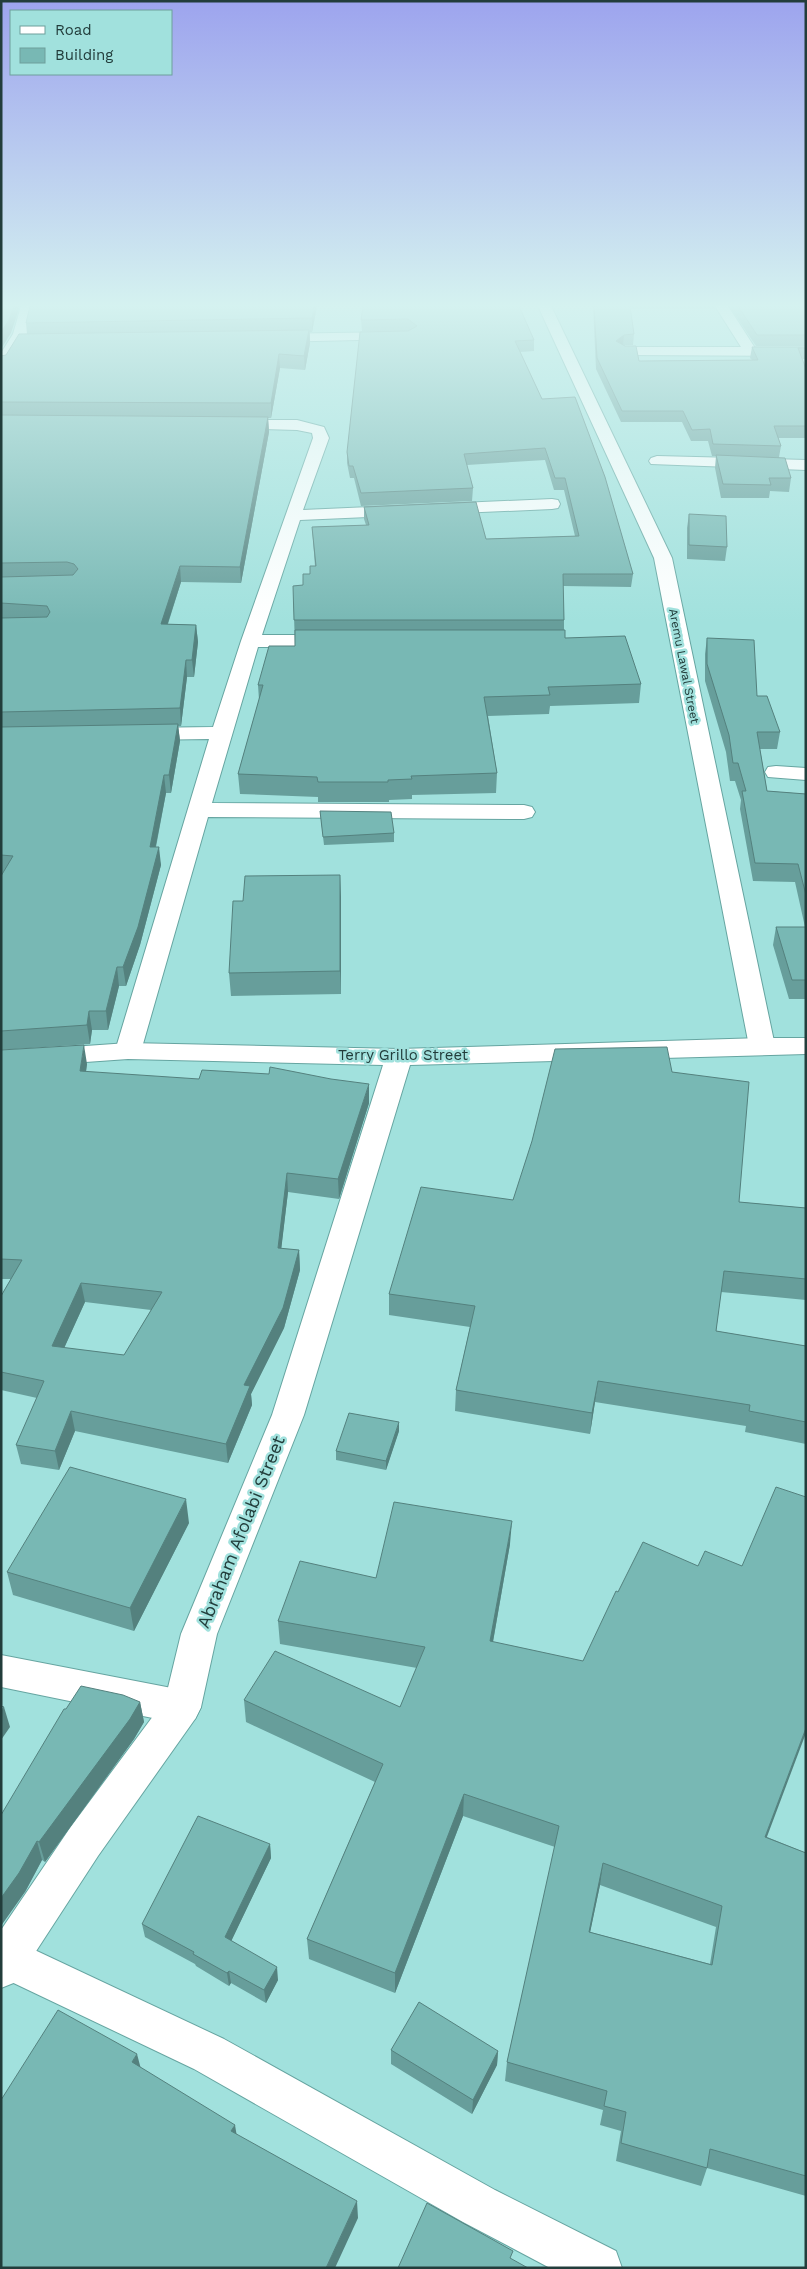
<svg xmlns="http://www.w3.org/2000/svg" width="807" height="2269" viewBox="0 0 807 2269" font-family="'Work Sans',sans-serif">
<style>
.lines{fill:none;stroke-linecap:round;stroke-linejoin:round}
.minor-casing{stroke:#66a5a1;stroke-width:2}
.tertiary-casing{stroke:#66a5a1;stroke-width:2}
.minor{fill:#fff;fill-rule:evenodd}
.tertiary{fill:#fff;fill-rule:evenodd}
.wall{fill:#679e9b;fill-rule:evenodd}
.shaded-wall{fill:#54817e}
.building{fill:#78b8b4;stroke:#54817e;fill-rule:evenodd}
.labels{text-anchor:middle;stroke-width:5;stroke-linejoin:round;paint-order:stroke}
.far-street-label{font-size:12px;fill:#223d3b;stroke:#a1e1dd}
.street-label{font-size:15px;fill:#223d3b;stroke:#a1e1dd}
.near-street-label{font-size:18px;fill:#223d3b;stroke:#a1e1dd}
</style>
<rect width="100%" height="100%" fill="#a1e1dd"/>
<g class="lines">
<defs>
<path id="minor" d="M21 306H35L27 334 6 368 1 369V353L13 334Z
M538 306H551L672 558 775 1046 771 1052 762 1054 753 1052 749 1046 654 558Z
M715 306H728L755 348H806V356L624 355 617 351 624 347H741Z
M396 332 403 336 401 339 272 342 265 338 272 334Z
M230 420H297L324 427 329 438 303 510 552 499 558 500 560 504 558 508 552 509 300 520 262 635H331L338 637 340 641 338 645 331 647H258L212 803 524 805 532 807 535 812 532 817 524 819 208 817 141 1051 137 1057 128 1059 119 1057 115 1051 209 739 141 740 134 738 131 734 134 730 141 728 213 727 241 641 313 438 312 433 297 430 225 428 222 425 225 422Z
M657 456 806 460V470L651 464 649 461 651 458Z
M776 766 806 768V780L768 777 765 772 768 767Z
M1 1655 182 1690 195 1695 201 1707 195 1719 182 1724 1 1687Z
M7 1937 224 2039 495 2190 616 2251 622 2268H550L463 2222 194 2069 1 1977V1940Z"/>
<path id="tertiary" d="M762 1038H806V1054L410 1065 304 1415 217 1634 201 1707 195 1719 98 1856 16 1982 1 1988V1930L70 1828 165 1700 181 1634 272 1415 383 1065 128 1059 1 1068V1052L128 1043 399 1049Z"/>
</defs>
<!-- minor casing -->
<use href="#minor" class="minor-casing"/>
<!-- tertiary casing -->
<use href="#tertiary" class="tertiary-casing"/>
<!-- minor -->
<use href="#minor" class="minor"/>
<!-- tertiary -->
<use href="#tertiary" class="tertiary"/>
</g>
<!-- wall -->
<path class="wall" d="M30 306H317L312 332H310V343L305 370 280 368 271 418H268L269 432 241 583 181 582 168 624 196 625 198 642 194 677H187L181 726H178L180 741 171 793H166L156 847 161 865 140 945 126 986H119L108 1030H92L90 1044 1 1050V876L3 873H1V356L6 355 27 334 26 323Z
M363 306 534 340V351L520 352 542 399 633 574 631 587 563 586 564 620V630L565 638 641 684 639 703 550 706 549 714 488 716 497 773 496 793 412 795V799L389 800V802H318V797L240 794 238 774 259 700 258 685 295 646 293 586 303 585 315 566 312 527 366 525 364 519V507L486 539 575 536 564 490H554L545 460 467 465 473 488 472 501 361 506 354 478H350L347 463V452L409 331H362L361 320Z
M593 306H715L714 308 630 309 634 334 633 345H624L639 361 752 360 750 358 752 347H806V359H802L806 369V438H778L781 446 779 457 791 478 789 492 770 491 769 498H721L715 468 716 456H712L708 441H691L682 422H621L596 369Z
M729 306H806V346H756Z
M689 514 727 547 725 561 687 559V528Z
M707 638 757 696 780 732 777 749H760L767 791 806 794V999H789L773 945 776 927H805L795 882 753 881 740 809 741 800 735 781H730L726 752 705 681V654Z
M320 811 394 833V842L324 845Z
M340 875 341 994 231 996 229 973 243 901Z
M1 1050 87 1064 86 1072 369 1103 339 1199 288 1192 281 1249 299 1250 300 1270 284 1328 251 1394 252 1405 228 1463 75 1431 59 1470 21 1464 16 1445 37 1398 1 1390V1296L11 1279H1ZM85 1302 151 1310 124 1355 64 1348Z
M672 1072 739 1202 806 1208V1300L721 1292 716 1331 806 1346V1444L745 1432 746 1426 595 1402 590 1434 455 1411 456 1390 470 1327 389 1315V1294L513 1200Z
M399 1431 386 1470 336 1460V1451Z
M189 1523 134 1631 13 1595 7 1572Z
M510 1544 493 1642 767 1837 806 1853V2196L707 2168 701 2186 616 2161 621 2131 600 2125 603 2110 505 2081 507 2062 555 1847 463 1816 395 1993 309 1959 307 1939 375 1782 246 1722 244 1700 400 1707 417 1668 280 1644 278 1621 376 1578ZM600 1885 716 1927 710 1964 590 1932Z
M140 1702 144 1722 134 1739 45 1862 42 1860 25 1892 66 1709Z
M270 1844 271 1858 231 1941 278 1980 266 2003 231 1983 229 1986 196 1966 195 1964 145 1937 142 1924Z
M391 2050 498 2051 497 2065 472 2114 391 2064Z"/>
<!-- shaded-wall -->
<path class="shaded-wall" d="M14 306H20L11 333 1 349V332Z
M314 306H317L312 332V318Z
M309 330 310 343 305 370 304 356Z
M624 335 623 345 616 341Z
M279 354 280 368 271 418V403Z
M268 417 269 432 241 583 240 567Z
M180 566 181 582 162 641 161 624Z
M196 625 198 642 194 677 192 660Z
M186 660 187 677 181 726 180 708Z
M178 724 180 741 171 793 169 775Z
M164 775 166 793 152 865 150 847Z
M159 847 161 865 140 945 126 986 123 967Z
M340 875 341 897V994L340 971Z
M117 967 119 986 108 1030 106 1011Z
M89 1011 92 1030 90 1044 87 1025Z
M84 1045 87 1064 83 1091 80 1071Z
M369 1084V1103L339 1199 338 1179Z
M287 1173 288 1192 279 1268 278 1248Z
M299 1250 300 1270 284 1328 251 1394 252 1405 228 1463 226 1444 244 1385Z
M81 1283 85 1302 56 1366 52 1346Z
M598 1381 595 1402 590 1434 592 1413Z
M71 1411 75 1431 59 1470 55 1451Z
M399 1422V1431L386 1470V1461Z
M186 1499 189 1523 134 1631 130 1608Z
M512 1521 510 1544 489 1664 490 1641Z
M140 1702 144 1722 134 1739 45 1862 39 1842Z
M4 1707 10 1727 1 1740V1711Z
M806 1728V1733L759 1858 765 1837Z
M464 1794 463 1816 395 1993V1973Z
M37 1841 42 1860 25 1892 1 1926V1898Z
M270 1844 271 1858 227 1950 225 1937Z
M603 1863 600 1885 586 1952 589 1932Z
M277 1967 278 1980 266 2003 264 1990Z
M229 1971 231 1983 229 1986 227 1973Z
M498 2051 497 2065 472 2114 473 2100Z
M137 2054 142 2073 132 2062Z
M235 2125 238 2143 231 2131Z
M357 2201 358 2218 335 2268H326Z"/>
<!-- building -->
<path class="building" d="M1 306H14L9 320 1 332Z
M30 306H314L312 318 26 323Z
M363 306H519L534 340 515 341 542 399 575 397 605 477 633 574H563L564 620H294L293 586 303 585V574H310V566H316L312 527 369 525 364 507 476 502 486 539 579 536 565 478H555L545 448 464 454 473 488 361 493 353 466H349L347 452 360 332 408 331 417 326 408 319 361 320Z
M594 306H630L634 334 624 335 616 341 625 346H636L639 361 758 360 752 347H806V348H798L806 369V426H774L781 446 713 444 710 429 692 430 683 411H622L597 358Z
M738 306H806V335H757Z
M309 330 304 356 279 354 271 403 1 402V356L6 355 19 334Z
M1 415 268 417 240 567 180 566 161 624 196 625 192 660H186L180 708 1 712V618L47 617 50 612 47 606 1 603V577L73 575 78 569 74 564 67 562 1 563Z
M716 455 785 458 791 478H769L771 485 723 484Z
M689 514 726 516 727 547 689 545Z
M295 630H565V638L625 636 641 684 548 687 550 695 484 697 497 773 411 776 412 779 388 780V782H318L317 777 238 774 263 685H258L269 646H295Z
M707 638 754 640 757 696H767L780 732H757L767 791 806 794V895L798 864 755 863 742 791H746L738 763H733L729 735 707 664Z
M178 724 169 775H164L150 847H159L138 927 123 967H117L106 1011H89L87 1025 1 1031V876L13 856 1 855V727Z
M320 811 391 812 394 833 323 837Z
M340 875V971L229 973 233 901H243L245 876Z
M776 927H806V980H792Z
M84 1045 80 1071 199 1079 202 1070 269 1074 270 1067 331 1079 369 1084 338 1179 287 1173 278 1248 299 1250 283 1308 244 1385 250 1386 226 1444 71 1411 55 1451 16 1445 44 1381 1 1372V1296L22 1260 1 1259V1050ZM81 1283 162 1292 124 1355 52 1346Z
M667 1047 672 1072 749 1082 739 1202 806 1208V1279L724 1271 716 1331 806 1346V1422L749 1411 750 1405 598 1381 592 1413 456 1390 475 1306 389 1294 421 1187 513 1200 532 1141 555 1049Z
M349 1413 399 1422 386 1461 336 1451Z
M70 1467 186 1499 130 1608 7 1572Z
M776 1487 806 1497V1728L765 1837 806 1853V2176L710 2149 707 2168 621 2143 626 2112 604 2106 607 2091 507 2062 559 1826 464 1794 395 1973 307 1939 383 1764 244 1700 275 1651 400 1707 425 1647 278 1621 300 1561 376 1578 394 1502 512 1521 490 1641 583 1661 616 1591 618 1592 643 1542 698 1566 705 1551 742 1566ZM603 1863 722 1906 712 1965 589 1932Z
M81 1686 123 1695 140 1702 130 1719 39 1842 37 1841 19 1873 1 1898V1815L64 1709H66Z
M1 1706 4 1707 1 1711Z
M198 1816 270 1844 225 1937 277 1967 264 1990 229 1971 227 1973 193 1954 194 1952 142 1924Z
M419 2002 498 2051 473 2100 391 2050Z
M58 2010 137 2054 132 2062 235 2125 231 2131 357 2201 326 2268H1V2100Z
M427 2203 513 2251 510 2258 528 2268H398Z"/>
<!-- sky -->
<linearGradient id="sky" x2="0" y2="1"><stop stop-color="#9da4ee"/><stop offset="0.49" stop-color="#d5f2f0"/><stop offset="1" stop-color="#d5f2f0" stop-opacity="0"/></linearGradient>
<rect width="807" height="624" fill="url(#sky)"/>
<g class="labels">
<!-- far-street labels -->
<g class="far-street-label">
<text transform="translate(684 666) rotate(79)" y="4">Aremu Lawal Street</text>
</g>
<!-- street labels -->
<g class="street-label">
<text x="403" y="1060">Terry Grillo Street</text>
</g>
<!-- near-street labels -->
<g class="near-street-label">
<text transform="translate(241 1532) rotate(-68)" y="6">Abraham Afolabi Street</text>
</g>
</g>
<!-- border -->
<rect width="807" height="2269" fill="none" stroke="#223d3b" stroke-width="5"/>
<!-- legend -->
<rect x="10" y="10" width="162" height="65" fill="#a1e1dd" stroke="#6e9f9c"/>
<rect x="20" y="26" width="25" height="8" fill="#ffffff" stroke="#6e9f9c"/>
<text x="55" y="35" font-size="15" fill="#223d3b">Road</text>
<rect x="20" y="48" width="25" height="15" fill="#78b8b4" stroke="#6e9f9c"/>
<text x="55" y="60" font-size="15" fill="#223d3b">Building</text>
</svg>
